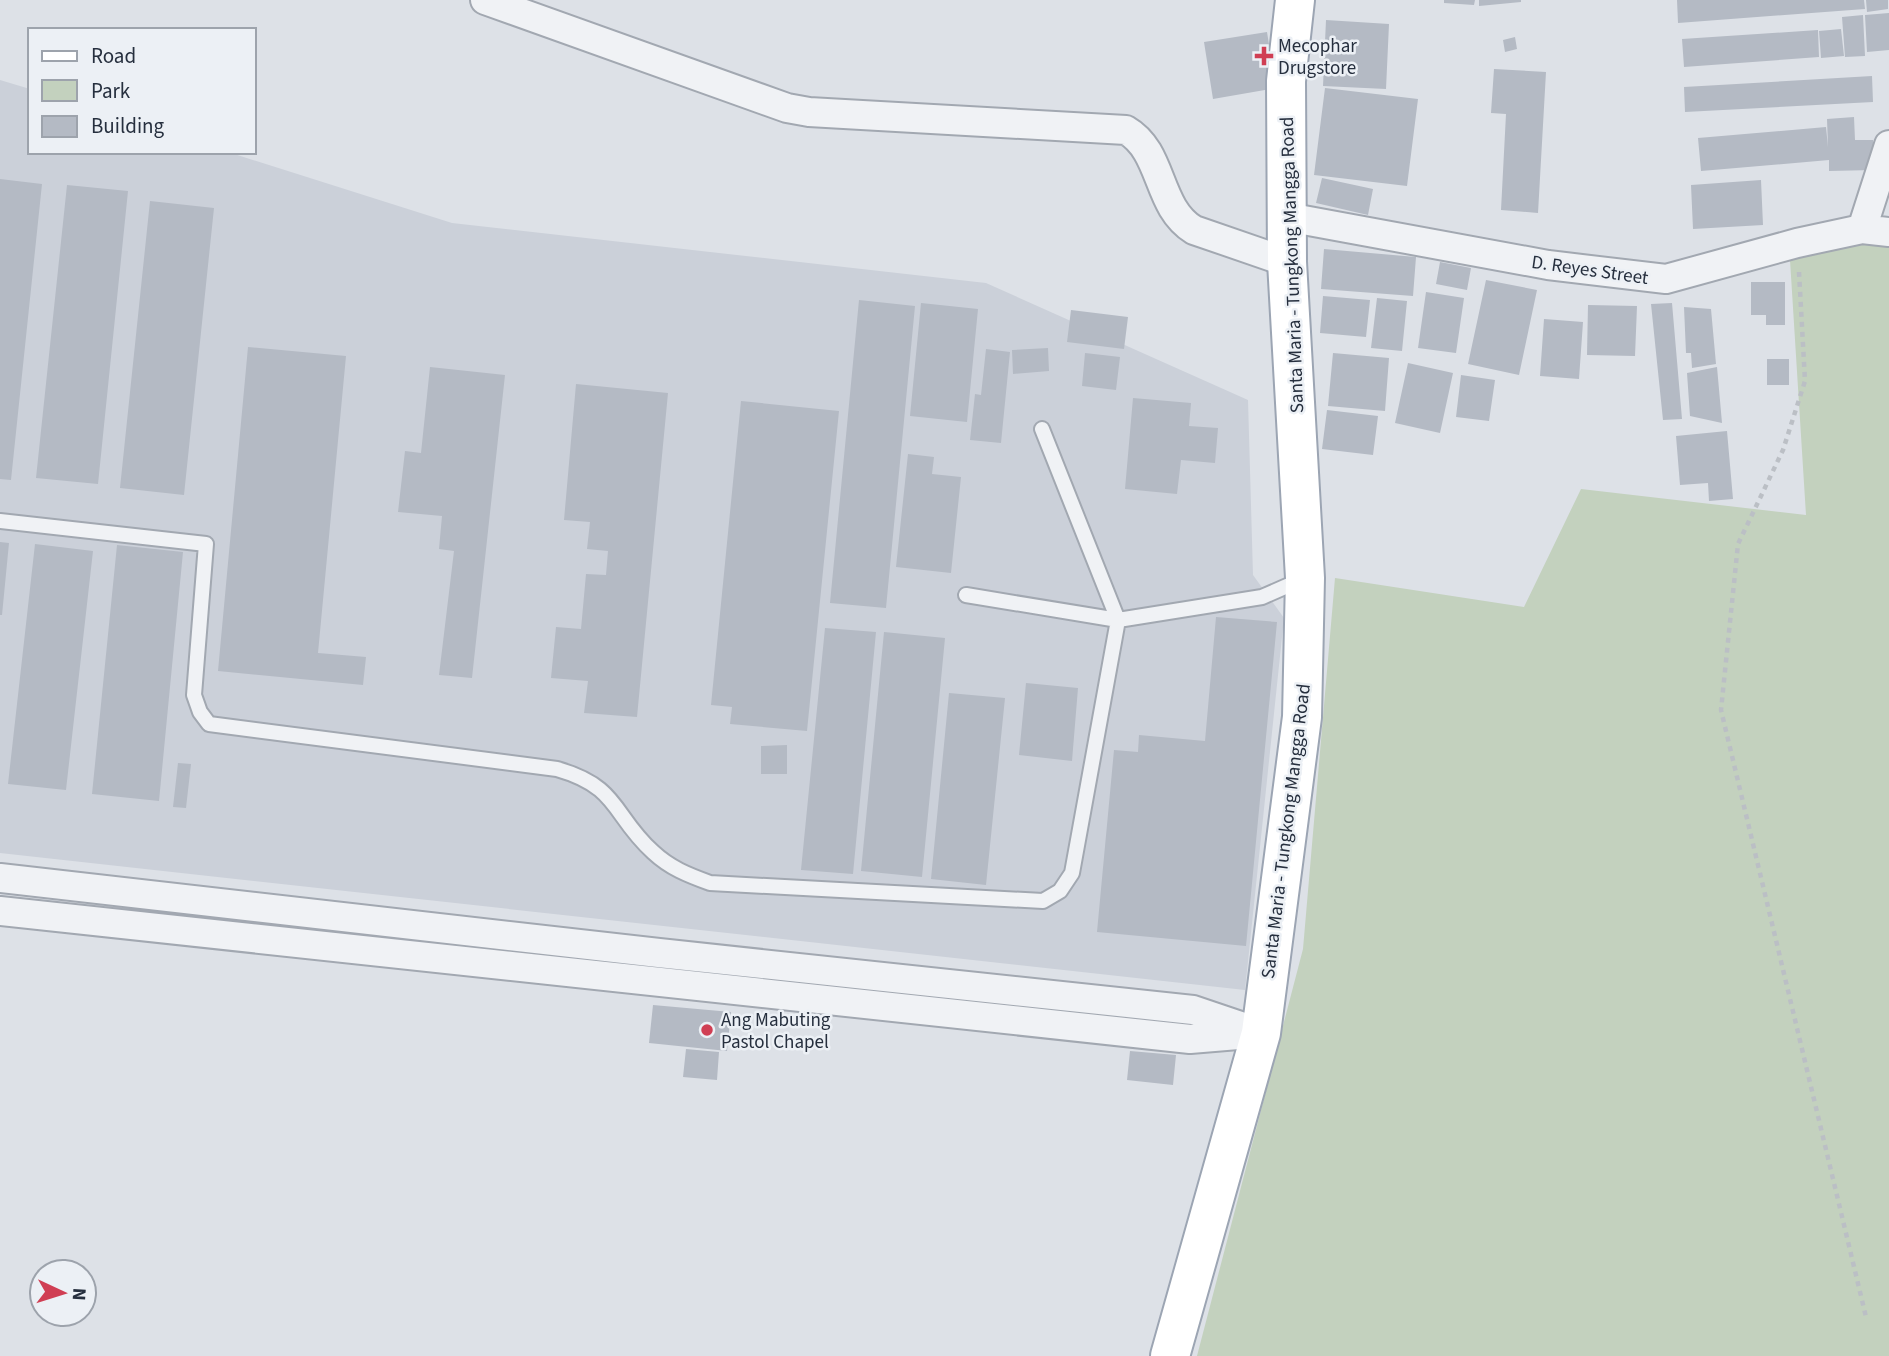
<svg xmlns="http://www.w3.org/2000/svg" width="1889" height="1356" viewBox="0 0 1889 1356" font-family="'Source Sans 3',sans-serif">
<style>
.built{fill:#cbd0d9}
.green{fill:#c3d1be}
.building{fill:#b4bac4}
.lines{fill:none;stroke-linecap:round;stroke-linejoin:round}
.service-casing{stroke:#a2a8b1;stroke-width:18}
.minor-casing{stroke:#a2a8b1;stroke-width:32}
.primary-casing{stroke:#9ca5b3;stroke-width:42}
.path{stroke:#bbbfc5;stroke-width:4.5;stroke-dasharray:5 5;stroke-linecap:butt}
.service{stroke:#f0f2f5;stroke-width:14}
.minor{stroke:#f0f2f5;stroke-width:28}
.primary{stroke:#fff;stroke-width:38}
.poi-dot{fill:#d03e53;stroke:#ecf0f5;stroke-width:2.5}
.labels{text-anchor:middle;stroke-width:5;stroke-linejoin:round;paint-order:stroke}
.poi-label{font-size:19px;fill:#262f3e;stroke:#ecf0f5;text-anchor:start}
.street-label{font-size:19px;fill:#262f3e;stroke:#ecf0f5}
</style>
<rect width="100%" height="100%" fill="#dde1e7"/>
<!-- built -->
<path class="built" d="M0 80 30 89V152H228L452 223 986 283 1248 400 1253 575 1284 618 1245 990 0 853Z"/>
<!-- green -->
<path class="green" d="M1874 239 1889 241V1356H1197L1303 949 1335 578 1524 607 1581 489 1806 515 1790 260Z"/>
<!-- building -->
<path class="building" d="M1444 0H1475L1474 5 1444 3Z
M1479 0H1521V2L1479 6Z
M1677 0H1864L1865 9 1678 23Z
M1866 0H1888V9L1867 12Z
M1889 13V50L1867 52 1865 15Z
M1863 15 1865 56 1845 57 1842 17Z
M1326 20 1389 24 1386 89 1323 86Z
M1841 29 1844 56 1821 58 1819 31Z
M1818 30 1819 57 1684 67 1682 39Z
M1267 32 1276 88 1213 99 1204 42Z
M1515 37 1517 49 1505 52 1503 40Z
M1494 69 1546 72 1538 213 1501 210 1506 114 1491 113Z
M1872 76 1873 102 1685 112 1684 87Z
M1325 88 1418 99 1407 186 1314 175Z
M1854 117 1855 140H1873L1874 170 1829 171V160L1701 171 1698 138 1826 127 1828 147 1827 119Z
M1322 178 1373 189 1368 215 1316 203Z
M0 179 42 184 11 480 0 479Z
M1761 180 1763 225 1693 229 1691 185Z
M67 185 128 191 98 484 36 478Z
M150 201 214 208 184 495 120 488Z
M1324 249 1416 257 1413 296 1321 289Z
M1440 262 1471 268 1467 290 1436 284Z
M1486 280 1537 290 1519 375 1468 364Z
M1751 282H1785V325H1766V315H1751Z
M1426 292 1464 298 1456 353 1418 348Z
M1323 296 1370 300 1366 337 1320 333Z
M1377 298 1407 301 1402 351 1371 348Z
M859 300 915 306 886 608 830 603Z
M921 303 978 309 967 422 910 416Z
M1672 303 1682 419 1663 420 1651 304Z
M1588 305 1637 306 1635 356 1587 355Z
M1684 307 1711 309 1716 364 1692 368 1691 353H1686Z
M1071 310 1128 317 1124 349 1067 342Z
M1544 319 1583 322 1579 379 1540 376Z
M248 347 346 356 318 653 366 657 363 685 218 671Z
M1048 348 1049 371 1013 374 1012 350Z
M986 349 1010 352 1001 443 970 440 975 394 981 395Z
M1085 353 1120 357 1116 390 1082 386Z
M1333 353 1389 358 1385 411 1328 406Z
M1767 359H1789V385H1767Z
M1408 363 1453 373 1440 433 1395 423Z
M430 367 505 375 472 678 439 675 454 551 439 549 442 516 398 512 405 451 421 453Z
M1717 367 1722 423 1690 416 1687 373Z
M1461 375 1495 380 1489 421 1456 417Z
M576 384 668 393 637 717 584 713 588 681 551 678 556 627 581 629 586 574 606 575 608 551 587 549 590 522 564 520Z
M1133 398 1191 403 1189 426 1218 428 1215 463 1181 460 1177 494 1125 489Z
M741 401 839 411 807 731 730 724 732 707 711 705Z
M1327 410 1378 416 1373 455 1322 449Z
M1727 431 1733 499 1709 501 1708 483 1680 485 1676 436Z
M908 454 934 457 932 474 961 477 951 573 896 567Z
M0 542 9 543 2 615H0Z
M35 544 93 551 66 790 8 784Z
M117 545 183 552 159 801 92 794Z
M1216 617 1277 622 1246 946 1097 932 1114 750 1138 752 1139 735 1205 741Z
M825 628 876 632 853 874 801 870Z
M884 632 945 638 922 877 861 871Z
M1026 683 1078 688 1072 761 1019 755Z
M949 693 1005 698 986 885 931 879Z
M787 745V774H761V746Z
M178 763 191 764 186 808 173 807Z
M653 1005 731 1012 727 1051 649 1043Z
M686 1049 719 1052 717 1080 683 1077Z
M1130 1051 1176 1055 1173 1085 1127 1080Z"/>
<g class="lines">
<defs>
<path id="service" d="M1042 429 1118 620
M0 521 206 544 194 695 200 712 209 724 557 769C620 787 612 815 653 852 670 868 688 875 710 883L1043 901 1060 891 1072 873 1118 620 1262 597 1303 579
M966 595 1118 620"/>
<path id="minor" d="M485 0 787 108 809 112 1126 130C1164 152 1156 207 1194 230L1287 262
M1287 217 1548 265 1666 279 1797 243 1862 229 1889 232
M1862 229 1889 145
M0 878 659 953 1193 1010 1261 1033
M0 911 1190 1039 1250 1034"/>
<path id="primary" d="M1170 1356 1261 1033 1302 717 1305 578 1287 262 1286 81 1295 0"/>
</defs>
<!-- service casing -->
<use href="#service" class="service-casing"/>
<!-- minor casing -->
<use href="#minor" class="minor-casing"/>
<!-- primary casing -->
<use href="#primary" class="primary-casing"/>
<!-- path -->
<path class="path" d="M1799 272 1805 381 1783 450 1738 544 1721 710 1866 1317"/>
<!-- service -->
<use href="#service" class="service"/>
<!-- minor -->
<use href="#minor" class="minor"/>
<!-- primary -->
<use href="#primary" class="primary"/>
</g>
<!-- markers -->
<g class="poi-dot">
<path d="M1260.5 45.5h7v7h7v7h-7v7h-7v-7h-7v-7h7z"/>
<circle cx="707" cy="1030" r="7"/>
</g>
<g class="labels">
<!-- poi labels -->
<g class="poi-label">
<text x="1278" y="52">Mecophar<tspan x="1278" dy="22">Drugstore</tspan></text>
<text x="721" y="1026">Ang Mabuting<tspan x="721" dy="22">Pastol Chapel</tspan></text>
</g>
<!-- street labels -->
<g class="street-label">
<text transform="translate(1291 265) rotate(-92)" y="7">Santa Maria - Tungkong Mangga Road</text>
<text transform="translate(1590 269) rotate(8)" y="7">D. Reyes Street</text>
<text transform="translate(1285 831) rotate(-83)" y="7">Santa Maria - Tungkong Mangga Road</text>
</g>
</g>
<!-- legend -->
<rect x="28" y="28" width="228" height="126" fill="#ecf0f5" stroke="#9da3ac" stroke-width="2"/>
<rect x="42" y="51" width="35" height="10" fill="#ffffff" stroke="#9da3ac" stroke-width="2"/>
<text x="91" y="63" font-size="21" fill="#262f3e">Road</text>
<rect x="42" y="80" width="35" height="21" fill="#c3d1be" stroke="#9da3ac" stroke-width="2"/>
<text x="91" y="98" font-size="21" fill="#262f3e">Park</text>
<rect x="42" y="116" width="35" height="21" fill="#b4bac4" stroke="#9da3ac" stroke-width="2"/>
<text x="91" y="133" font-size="21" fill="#262f3e">Building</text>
<!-- north arrow -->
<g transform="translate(63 1293) rotate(94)"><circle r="33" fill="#ecf0f5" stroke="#9da3ac" stroke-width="2"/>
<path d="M0-5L12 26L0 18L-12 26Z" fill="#d03e53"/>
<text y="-10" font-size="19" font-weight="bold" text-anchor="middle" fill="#262f3e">N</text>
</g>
</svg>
